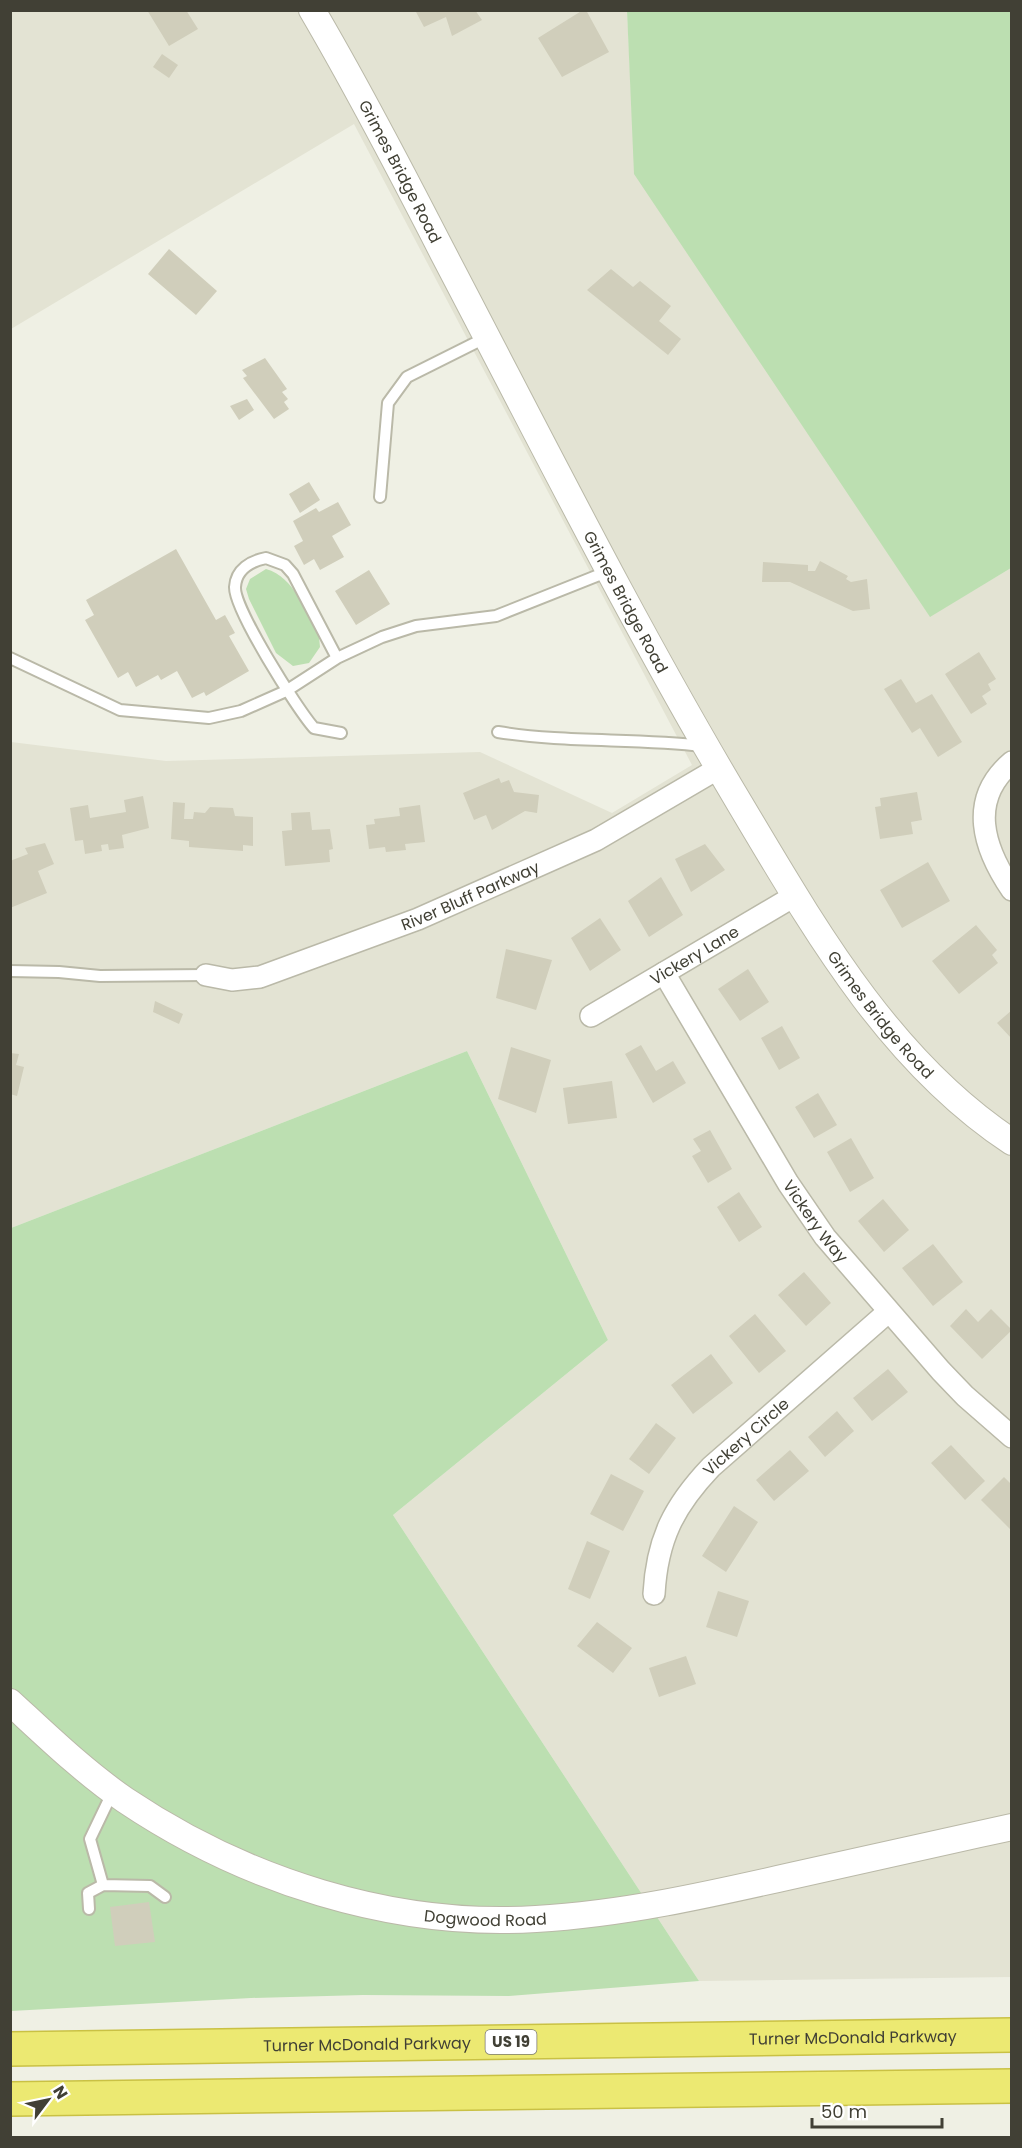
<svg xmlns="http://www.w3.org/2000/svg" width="1022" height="2148" viewBox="0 0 1022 2148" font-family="Poppins,sans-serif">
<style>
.residential{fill:#e3e3d3}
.green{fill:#bcdfb1}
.building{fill:#d0cebb}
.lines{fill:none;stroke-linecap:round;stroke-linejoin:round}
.service-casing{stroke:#bab9a8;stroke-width:14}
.minor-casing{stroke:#bab9a8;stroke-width:24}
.tertiary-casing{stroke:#bab9a8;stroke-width:28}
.motorway-casing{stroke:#c9c144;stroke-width:36}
.service{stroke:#fff;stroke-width:10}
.minor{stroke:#fff;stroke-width:21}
.tertiary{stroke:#fff;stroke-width:26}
.motorway{stroke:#ece972;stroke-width:33}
.labels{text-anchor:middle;stroke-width:4.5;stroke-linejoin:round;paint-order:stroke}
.shield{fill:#fff;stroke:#7a7972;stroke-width:1.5}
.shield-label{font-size:15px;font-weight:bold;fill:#414035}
.street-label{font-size:16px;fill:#414035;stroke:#fff}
</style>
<rect width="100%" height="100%" fill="#eff0e4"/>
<!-- residential -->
<path class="residential" d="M11 11H627L635 174 930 616 1011 568V1977L699 1981 393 1515 608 1340 467 1051 11 1228V742L166 761 480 752 612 813 692 765 354 124 11 329Z"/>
<!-- green -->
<path class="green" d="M627 11H1011V568L930 617 634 174Z
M266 569C295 577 306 613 319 637L320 647 309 663 293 666 276 653 249 599 246 589 250 579Z
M467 1051 608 1340 393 1515 699 1981 509 1996 363 1995 251 1998 11 2011V1228Z"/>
<!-- building -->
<path class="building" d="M147 10H186L198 29 169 46Z
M415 10H475L482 20 452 36 446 17 424 27Z
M583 10H586L609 52 562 77 538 38Z
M162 54 178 65 169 78 153 67Z
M169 249 217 291 196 315 148 274Z
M611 269 633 287 640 281 671 306 659 321 681 339 668 355 587 290Z
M265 358 287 389 282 392 288 399 284 402 289 409 274 419 243 378 247 376 242 370Z
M247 399 254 410 239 420 230 406Z
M309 482 320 500 300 513 289 494Z
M338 502 351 525 332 536 344 557 320 570 314 559 304 565 294 546 303 541 293 521 316 508 319 512Z
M176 549 216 620 225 615 235 633 229 636 249 671 206 696 204 692 192 698 177 671 161 680 158 675 136 687 128 672 118 678 85 620 94 615 86 600Z
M820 561 848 576 846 579 851 582 867 579 870 609 853 611 790 582H762L763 562 808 565V571H815Z
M369 570 390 604 356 625 335 591Z
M979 652 996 679 988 684 991 690 982 696 987 704 971 714 945 674Z
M901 679 916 703 932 694 962 742 938 757 920 728 912 733 884 689Z
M499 778 501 783 509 780 514 792 539 795 537 813 525 811 492 830 486 815 474 820 463 793Z
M917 792 922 820 911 822 913 834 880 839 875 807 881 806 880 798Z
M143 796 149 828 122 835 124 848 109 850 108 844 101 845 102 851 85 854 83 840 75 841 70 808 88 805 90 818 126 812 124 800Z
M173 802 185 803 184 819H193L194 812 205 813 210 807 233 808 235 816 253 817V846L243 845V851L189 847V841L171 839Z
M420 805 425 842 405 844 406 850 386 852 385 847 369 849 366 825 375 824 374 819 400 816 399 808Z
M310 812 312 830 330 829 333 849 329 850 330 862 285 866 282 831 292 830 291 813Z
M45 843 54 864 38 871 47 893 10 908V861L28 854 25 848Z
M705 844 725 870 691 892 675 859Z
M928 862 950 901 902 928 880 890Z
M661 877 683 915 649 937 628 901Z
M600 918 621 950 590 971 571 938Z
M976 925 997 950 992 955 998 963 959 994 932 961Z
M506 949 552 960 536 1010 496 998Z
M748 969 769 1002 740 1021 718 989Z
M155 1001 183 1014 179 1024 153 1012Z
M1012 1010V1039L997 1023Z
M782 1026 800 1058 779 1070 761 1038Z
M641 1045 656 1071 673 1061 686 1083 653 1103 625 1054Z
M511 1047 551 1060 536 1113 498 1099Z
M10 1053 19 1054 16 1065 24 1067 17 1096 10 1094Z
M612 1081 617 1118 568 1124 563 1088Z
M818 1093 837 1125 814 1138 795 1107Z
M710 1130 732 1169 708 1183 692 1156 701 1151 693 1139Z
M851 1138 874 1178 850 1192 827 1152Z
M739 1192 762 1227 739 1242 717 1207Z
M883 1199 909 1230 884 1252 858 1221Z
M933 1244 963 1282 933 1306 902 1268Z
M804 1272 831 1303 806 1326 778 1295Z
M966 1309 978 1322 991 1309 1012 1330 982 1359 950 1326Z
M755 1314 786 1351 759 1373 729 1336Z
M711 1354 733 1383 693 1414 671 1385Z
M888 1369 908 1392 872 1421 853 1398Z
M837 1411 854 1431 825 1457 808 1437Z
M656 1423 676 1438 649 1474 629 1459Z
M951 1445 985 1481 965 1500 931 1463Z
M790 1450 809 1471 774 1501 756 1480Z
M611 1474 644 1491 623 1531 590 1514Z
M1004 1477 1012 1485V1531L981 1500Z
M734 1506 758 1522 726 1572 702 1556Z
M587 1541 610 1551 590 1599 568 1589Z
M718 1591 749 1601 737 1637 706 1627Z
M597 1622 632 1648 613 1673 577 1646Z
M686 1656 696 1684 659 1697 649 1668Z
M149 1902 155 1942 115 1946 110 1907Z"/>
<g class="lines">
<defs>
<path id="service" d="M380 497 388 403 407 377 487 337
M10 658 120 710 209 718 241 711 286 691 337 658 382 637 416 626 496 616 609 571
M337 658 293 574 285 565 266 558C251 561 236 569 235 587 234 609 297 709 314 728L341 733
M498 732C565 743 635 738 703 746
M10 971 59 972 100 976 206 975
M113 1791 90 1839 103 1885 150 1886 165 1897
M89 1909 88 1893 103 1885"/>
<g id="minor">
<path d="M1012 762C967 800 984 849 1012 890"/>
<path id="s1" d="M664 973 788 1183 825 1237 941 1371 965 1396 1012 1437"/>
<path id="s2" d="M206 975 232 980 260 977 418 919 596 840 719 768"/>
<path id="s3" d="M591 1016 796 895"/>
<path id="s4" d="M654 1594C657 1539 674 1506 711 1467L888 1312"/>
</g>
<g id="tertiary">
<path id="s5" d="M312 10C359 90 401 171 443 253 540 438 633 625 740 804 814 928 889 1061 1012 1142"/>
<path id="s6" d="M10 1702C47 1736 83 1771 125 1800 244 1880 392 1928 536 1919 623 1914 707 1895 791 1876 864 1860 938 1843 1012 1827"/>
</g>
<g id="motorway">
<path id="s7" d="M10 2049 1012 2035"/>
<path d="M10 2099 1012 2086"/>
</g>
</defs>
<!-- service casing -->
<use href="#service" class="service-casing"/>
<!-- minor casing -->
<use href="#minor" class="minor-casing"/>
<!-- tertiary casing -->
<use href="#tertiary" class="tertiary-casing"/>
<!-- motorway casing -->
<use href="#motorway" class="motorway-casing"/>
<!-- service -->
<use href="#service" class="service"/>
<!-- minor -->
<use href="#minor" class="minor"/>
<!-- tertiary -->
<use href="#tertiary" class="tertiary"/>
<!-- motorway -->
<use href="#motorway" class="motorway"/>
</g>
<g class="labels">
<!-- shield labels -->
<rect class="shield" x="485.5" y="2030" width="51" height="24" rx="4.5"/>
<g class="shield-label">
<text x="511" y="2047">US 19</text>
</g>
<!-- street labels -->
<g class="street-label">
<text dy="6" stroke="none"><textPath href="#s5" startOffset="184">Grimes Bridge Road</textPath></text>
<text dy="6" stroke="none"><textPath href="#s5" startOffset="670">Grimes Bridge Road</textPath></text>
<text dy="6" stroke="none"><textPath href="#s2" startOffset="280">River Bluff Parkway</textPath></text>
<text dy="6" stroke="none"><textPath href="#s3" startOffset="120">Vickery Lane</textPath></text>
<text dy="6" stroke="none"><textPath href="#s5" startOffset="1156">Grimes Bridge Road</textPath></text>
<text dy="6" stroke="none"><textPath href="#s1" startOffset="291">Vickery Way</textPath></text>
<text dy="6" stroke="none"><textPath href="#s4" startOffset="189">Vickery Circle</textPath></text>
<text dy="6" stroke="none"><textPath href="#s6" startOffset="536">Dogwood Road</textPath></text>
<text dy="6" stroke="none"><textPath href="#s7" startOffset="843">Turner McDonald Parkway</textPath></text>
<text dy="6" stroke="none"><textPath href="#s7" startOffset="357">Turner McDonald Parkway</textPath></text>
</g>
</g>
<!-- border -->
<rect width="1022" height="2148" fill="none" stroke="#414035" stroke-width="24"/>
<!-- north arrow -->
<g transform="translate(48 2100) rotate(58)" stroke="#ffffff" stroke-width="4.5" paint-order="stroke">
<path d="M0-4.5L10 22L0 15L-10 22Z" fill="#414035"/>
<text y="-9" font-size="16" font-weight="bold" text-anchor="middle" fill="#414035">N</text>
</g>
<!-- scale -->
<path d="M812 2118v9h130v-9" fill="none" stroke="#414035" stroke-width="3"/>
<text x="821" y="2118" font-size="18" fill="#414035" stroke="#ffffff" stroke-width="4.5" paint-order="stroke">50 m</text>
</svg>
